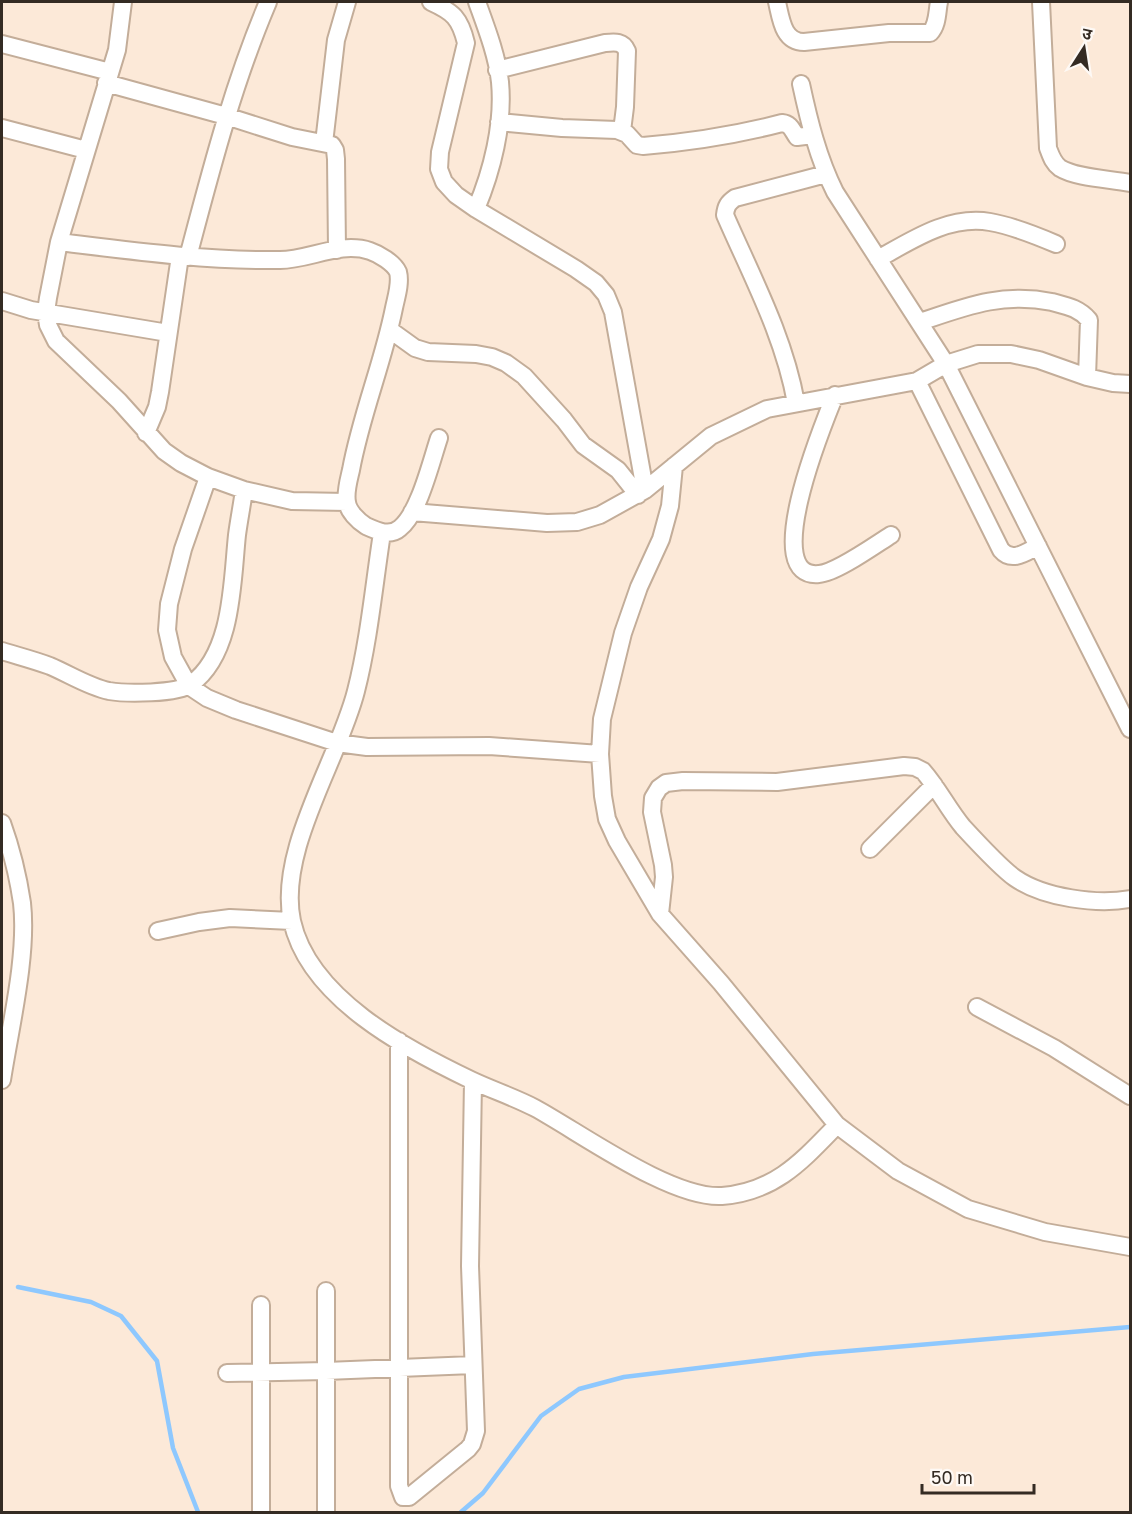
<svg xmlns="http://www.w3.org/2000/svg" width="1132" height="1514" viewBox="0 0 1132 1514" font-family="'Golos Text','Noto Sans Devanagari',sans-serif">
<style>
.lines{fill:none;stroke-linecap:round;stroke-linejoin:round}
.stream{stroke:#8ec8fe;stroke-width:4.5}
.minor-casing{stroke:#c3ad99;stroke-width:20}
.minor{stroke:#fff;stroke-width:16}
</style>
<rect width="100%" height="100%" fill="#fce9d8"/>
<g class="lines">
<!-- stream -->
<path class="stream" d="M18 1287 91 1302 121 1316 157 1361 173 1448 198 1512
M461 1512 483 1493 541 1416 579 1389 624 1377 813 1354 1130 1327"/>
<defs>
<path id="minor" d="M123 2 117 50 59 242 48 298 46 312 48 325 56 341 119 401 164 451 181 463 208 477 244 490 292 501 347 502
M431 2C453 12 460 18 466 43L440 152 439 169 444 182 456 195 476 209 576 269 596 283 606 295 613 312 645 490
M777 2C781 19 783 42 804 42L889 33H930C938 25 937 11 939 2
M1041 2 1048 148C1051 156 1053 163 1060 168 1076 178 1111 179 1130 183
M2 44 110 72
M497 70 605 43C615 42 623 41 627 51L625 107 622 131
M106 83 226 116 292 137 332 145 335 150 336 159 337 250
M801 84C809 121 818 158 835 192L946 364 1130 729
M499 122 562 128 617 130 627 134 637 145 643 146C690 142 736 135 782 123 791 124 792 130 797 137L813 135
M2 128 86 150
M324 143 336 40 347 2
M476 209C492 171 504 124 500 82 497 55 486 27 477 2
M59 242C133 251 206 261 280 260 309 260 340 241 370 251 379 254 394 263 398 272 401 283 396 298 394 308 383 363 361 415 351 470 349 479 345 492 347 502 348 511 358 521 366 526 377 531 390 537 400 528 419 513 431 462 439 438
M188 257C211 170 233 84 268 2
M878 259C912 240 949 215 990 222 1013 226 1035 235 1056 244
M2 301 31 310 168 333
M920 322C967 306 1003 292 1052 302 1067 306 1079 308 1089 320L1087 377
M390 330 415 348 428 352 476 354 492 357 506 363 524 376 564 420 583 445 618 470 638 495
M917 381 1001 550C1012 563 1026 552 1038 546
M835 395C825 420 758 580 819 574 836 573 875 545 891 535
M796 403C784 336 752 277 725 215 726 206 728 203 735 198L826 174
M146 433 157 407 160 392 180 256
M674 466 670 506 661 539 639 587 623 633 602 719 600 754 603 796 607 819 617 841 660 914 721 983 837 1125 898 1171 968 1209 1045 1232 1130 1247
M208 477 183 549 169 604 167 630 173 657 189 686 207 698 236 710 337 743 367 747 489 746 600 754
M412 512 547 523 577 522 600 515 645 490 711 436 767 409 917 381 946 364 978 354H1011L1039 360 1087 377 1113 383 1130 384
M382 533C374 585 369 640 356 691 339 759 277 850 292 921 309 998 406 1049 471 1080 492 1090 514 1097 535 1108 581 1133 671 1199 722 1196 775 1192 802 1161 837 1125
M2 651C18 656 34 660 50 666 69 674 89 687 109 691 126 694 177 694 191 684 233 654 232 582 237 535 239 520 242 505 244 490
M2 823C11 848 18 876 22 903 28 955 10 1028 2 1080
M870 849 934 785
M660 914 664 877 663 865 652 812 653 798 659 788 666 783 683 781 777 782 904 766 915 767 923 771C938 788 948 809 963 827 975 840 1002 869 1015 878 1044 898 1097 905 1130 899
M158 931 199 922 230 918 292 921
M977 1007 1054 1048 1130 1096
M399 1041V1486L403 1497H409L468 1449 472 1444 476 1431 470 1266 473 1081
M227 1373 326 1371 473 1365
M261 1512V1305
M326 1512V1291"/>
</defs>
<!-- minor casing -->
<use href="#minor" class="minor-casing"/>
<!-- minor -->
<use href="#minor" class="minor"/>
</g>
<!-- border -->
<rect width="1132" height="1514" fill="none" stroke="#342b23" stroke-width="6"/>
<!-- north arrow -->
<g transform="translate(1084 48) rotate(12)" stroke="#fef9f5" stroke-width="4.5" paint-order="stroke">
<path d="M0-4.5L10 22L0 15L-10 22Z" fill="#342b23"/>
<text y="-9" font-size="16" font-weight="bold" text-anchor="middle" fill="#342b23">उ</text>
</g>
<!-- scale -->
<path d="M922 1484v9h112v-9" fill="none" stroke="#342b23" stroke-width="3"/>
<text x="931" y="1484" font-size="18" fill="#342b23" stroke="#fef9f5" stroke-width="4.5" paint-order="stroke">50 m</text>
</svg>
